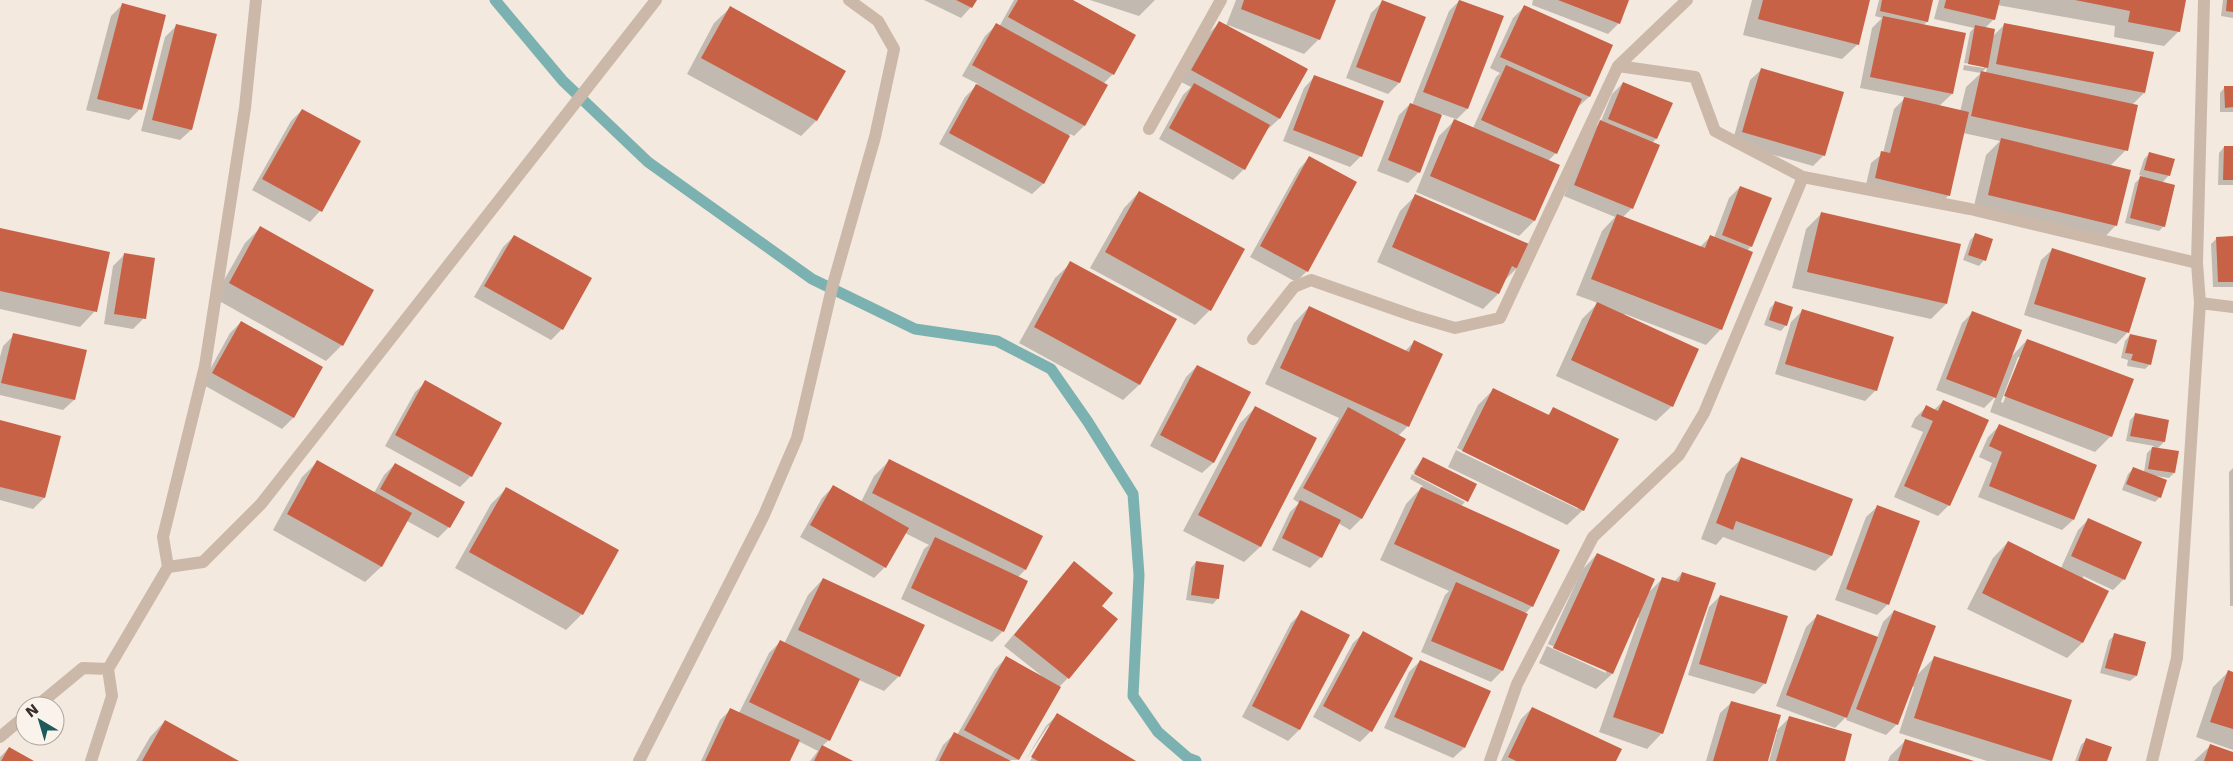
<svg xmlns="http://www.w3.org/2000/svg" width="2233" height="761" viewBox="0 0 2233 761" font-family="'DejaVu Sans',sans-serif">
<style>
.shadow{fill:#0003;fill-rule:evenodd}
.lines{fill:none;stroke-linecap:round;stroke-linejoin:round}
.stream{stroke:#7cb1b1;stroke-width:11}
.building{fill:#c86247}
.minor{stroke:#ccb8a9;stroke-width:12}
</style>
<rect width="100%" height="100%" fill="#f3e9de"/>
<!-- shadow -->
<path class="shadow" d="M924 0H975L971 7 961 18Z
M1014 0H1070L1113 74 1103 84 1084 126 1074 136 1070 134 1043 184 1032 194 939 144 965 97 978 84 962 76 985 36 996 25 999 27Z
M1090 0H1155L1139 16Z
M1236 0H1335L1319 39 1304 54 1228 25 1279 119 1268 129H1267L1244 169 1233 180 1159 139 1183 95 1191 87 1181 82 1209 33 1220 22 1226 26Z
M1460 0 1503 17 1467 109 1455 121 1473 128 1496 77 1500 73 1490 68 1513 18 1524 7 1589 97 1578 107 1556 153 1548 161 1558 165 1534 221 1519 236 1416 192 1439 136 1456 119 1441 114 1419 172 1408 183 1377 171 1399 115 1410 104 1412 105 1449 11Z
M1533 0H1628L1619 23 1608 34 1532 5Z
M1752 0H1869L1858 44 1842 59 1743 35Z
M1879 0H1932L1927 22 1923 25 1952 94 1939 106 1960 112 1966 87 1981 73 1963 70 1964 65 1984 68V66L1964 63 1970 32 1974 28 1934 19 1939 0H2185L2179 31 2164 46 2114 37 2115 26 1997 5 1994 19 1985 28 1992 37 2004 25 2144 93 2132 105 2126 150 2110 166 2116 225 2101 241 1973 210 1986 155 2000 141 1963 133 1949 195 1938 206 1865 189 1871 163 1883 153 1894 109 1906 97 1860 88 1872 28 1882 18 1875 16ZM1987 67 1986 73 1982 72Z
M2223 0H2233V18L2221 16Z
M1382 2 1425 18 1399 83 1388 94 1346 78 1371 13Z
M122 5 140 109 129 120 86 110 111 16Z
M730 8 844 71 816 121 801 136 687 74 714 23Z
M176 26 191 130 180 140 141 131 165 37Z
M1761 70 1824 155 1813 166 1732 143 1750 80Z
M1314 77 1361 156 1350 167 1283 141 1304 88Z
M1623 83 1671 103 1656 139 1652 143 1632 208 1623 217 1700 247 1710 237 1714 238 1729 198 1740 187 1751 246 1747 251 1721 329 1706 345 1625 314 1624 316 1672 406 1656 421 1556 376 1582 319 1598 303 1576 295 1602 231 1615 217 1564 196 1590 133 1601 121 1612 94Z
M2225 87H2233V112H2220V93Z
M302 110 320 211 310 222 252 190 291 121Z
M2224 147H2233V185H2218L2219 153Z
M2149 154 2169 175 2162 183 2164 226 2159 231 2125 223 2135 183 2142 176 2139 175 2144 159Z
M1309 158 1307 271 1296 282 1250 257 1299 169Z
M1139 192 1210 310 1195 325 1090 268 1124 208Z
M1416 195 1517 268 1504 281 1498 294 1483 309 1377 262 1400 211Z
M1822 213 1946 304 1931 319 1792 288 1806 229Z
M260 228 372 290 342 345 326 361 214 298 245 243Z
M0 229 95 311 80 327 0 309Z
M1975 235 1984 260 1979 266 1963 260 1970 240Z
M514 236 562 329 551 340 474 297 503 247Z
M2217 238H2233V287H2213L2211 244Z
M2052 250 2144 278 2127 333 2116 344 2024 315 2041 260Z
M124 255 144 318 133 329 104 324 113 266Z
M1071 263 1175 320 1139 385 1123 400 1019 343 1055 278Z
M1776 302 1786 325 1781 331 1764 325 1770 308Z
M1309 307 1405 351 1414 342 1442 355 1407 427 1398 436 1404 440 1361 519 1350 530 1338 523 1321 557 1310 568 1272 550 1290 512 1299 503 1293 499 1339 418 1265 384 1294 323Z
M1802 311 1876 390 1865 401 1775 374 1791 322Z
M1973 312 2011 357 2027 340 2111 436 2095 452 1990 412 1996 396 1984 408 1936 390 1962 323ZM2018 357H2021L2003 403 2001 402Z
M241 322 321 367 293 418 282 429 202 384 230 333Z
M14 335 74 400 63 410 0 395V357L3 346Z
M2130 335 2150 364 2145 369 2127 366 2128 360 2121 358 2125 341Z
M1197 366 1250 393 1213 463 1202 473 1150 446 1186 377Z
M426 382 471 476 460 487 385 446 415 392Z
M1493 390 1547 416 1554 409 1583 510 1567 525 1448 467 1456 450 1578 509V506L1457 448 1478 405Z
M1943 401 1949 505 1938 516 1894 497 1923 432 1911 427 1915 418 1926 407 1934 410Z
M1255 408 1316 439 1260 547 1244 562 1183 531 1240 423Z
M2135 415 2168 421 2164 442 2157 449 2174 473 2169 478 2156 476 2160 497 2155 502 2122 490 2128 474 2134 468 2144 472 2147 453 2154 446 2126 441 2130 420Z
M0 421 44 498 33 509 0 500Z
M1999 426 2073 520 2062 530 1978 497 1992 463 1979 457 1988 437Z
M1423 458 1467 500 1413 472Z
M1741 459 1852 500 1831 556 1815 571 1723 537 1716 545 1701 539 1726 474Z
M890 460 1042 536 1025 570 1018 577 1003 631 992 642 901 599 924 549 929 545 905 533 885 567 874 578 800 537 822 498 833 487 861 502 874 476Z
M317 462 374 493 384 475 395 464 449 527 438 538 407 521 381 567 365 582 273 530 302 477Z
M2233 468V606H2230L2229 472Z
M1412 474 1465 502 1461 506 1532 606 1525 614 1502 671 1491 682 1421 652 1445 595 1449 591 1380 560 1406 504 1423 486 1410 479Z
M506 489 582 614 566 630 455 568 491 504Z
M1877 507 1888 604 1877 615 1835 600 1866 517Z
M2089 519 2124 579 2113 590 2083 576 2082 643 2067 658 1967 609 1993 558 2008 542 2061 568 2078 530Z
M1597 554 1648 593 1663 578 1674 582 1682 573 1662 733 1647 749 1599 732 1639 618 1637 617 1612 674 1596 689 1539 663 1582 570ZM1548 644 1606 670V673L1547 646Z
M1196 562 1218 598 1213 604 1186 600 1191 568Z
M1074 563 1101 606 1068 678 1059 687 1018 760 935 761 943 745 954 734 957 735 995 669 1006 658 1042 676 1004 646Z
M823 579 899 676 884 691 859 680 829 740 822 746 851 761H810L818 751 798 741 789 761H701L720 720 731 709 739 713 769 653 780 642 784 644 808 595Z
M1720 596 1765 683 1754 694 1688 675 1709 607Z
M1894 611 1916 676 1934 658 2070 701 2051 761H1987L1899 733 1914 687 1912 686 1897 724 1886 735 1846 720 1848 715 1835 728 1776 706 1806 627 1817 616 1877 638 1883 622Z
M1302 612 1348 635 1299 730 1288 741 1242 717 1291 623Z
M1364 632 1411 658 1371 731 1360 742 1313 717 1353 643Z
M2115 635 2136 676 2130 681 2100 673 2109 640Z
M1420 661 1464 748 1453 758 1384 728 1409 672Z
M2228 672 2233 673V750L2196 737 2213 687Z
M1731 703 1766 761H1706L1720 713Z
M1532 708 1615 761H1501L1521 719Z
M1057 715 1134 761H1030L1051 726H1048L1025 761 1046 726Z
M1789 718 1844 761H1769L1777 732H1775Z
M165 721 237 761H136L150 737Z
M1906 740 1971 761H1888L1890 756Z
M2086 740 2106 761H2075L2081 745Z
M2210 746 2233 754V761H2194Z
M9 748 32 761H0V757Z"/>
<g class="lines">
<!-- stream -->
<path class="stream" d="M495 0 563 81 648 162 812 279 915 329 997 341 1051 369 1088 422 1133 494 1139 575 1133 696 1158 732 1188 758 1196 761"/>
</g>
<!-- building -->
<path class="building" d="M956 0H977L972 8Z
M1018 0H1073L1136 35 1114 75 1008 17Z
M1244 0H1336L1320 40 1241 9Z
M1382 0 1426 17 1400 83 1356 67Z
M1459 0 1504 16 1468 109 1423 92Z
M1558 0H1629L1620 24Z
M1763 0H1870L1859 45 1758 19Z
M1882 0H1933L1928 22 1880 11Z
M1946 0H2000L1995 20 1944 8Z
M2075 0H2186L2180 32 2128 22 2130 11Z
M2227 0H2233V12L2226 11Z
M122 3 166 15 142 110 97 99Z
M1524 5 1613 45 1590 97 1500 57Z
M730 6 846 71 817 121 701 58Z
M1883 16 1966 33 1953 94 1870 77Z
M1219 21 1308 69 1280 119 1191 70Z
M996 23 1108 85 1085 126 972 65Z
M2004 23 2154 52 2145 93 1996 64Z
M176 24 217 34 192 130 152 120Z
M1975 25 1995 29 1988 68 1968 64Z
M1506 65 1582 99 1557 154 1481 120Z
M1761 68 1844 92 1825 156 1742 132Z
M1981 71 2138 105 2128 151 1971 116Z
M1314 75 1384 101 1362 157 1293 130Z
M1623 82 1673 103 1657 139 1608 119Z
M1194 83 1270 125 1245 170 1169 128Z
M976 84 1070 136 1044 184 949 133Z
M2224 86H2233V107L2225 108Z
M1904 97 1969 112 1950 196 1875 178 1881 151 1890 153Z
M1410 103 1442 115 1420 173 1388 160Z
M302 109 361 141 322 212 262 179Z
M1454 119 1560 165 1535 221 1430 176Z
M1600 120 1660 145 1633 209 1574 185Z
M2001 138 2131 170 2117 226 1988 195Z
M2224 146H2233V180H2223Z
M2149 152 2175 159 2170 176 2144 170Z
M1309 156 1357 182 1308 272 1260 246Z
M2140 176 2175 185 2165 227 2130 218Z
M1740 186 1772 198 1752 247 1722 235Z
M1139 191 1245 249 1211 311 1105 252Z
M1415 194 1529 244 1518 269 1512 266 1499 294 1392 247Z
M1821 212 1961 244 1947 304 1807 272Z
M1617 214 1705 248 1710 235 1753 252 1722 330 1591 279Z
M260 226 374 290 343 346 229 283Z
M0 228 110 252 97 312 0 291Z
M1975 233 1993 239 1986 261 1968 255Z
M514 235 592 278 563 330 484 286Z
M2233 236V282H2218L2216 237Z
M2052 248 2146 278 2129 333 2034 304Z
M124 253 155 258 146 319 114 314Z
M1070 261 1177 319 1140 385 1034 327Z
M1775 301 1793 307 1787 326 1769 320Z
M1597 302 1699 349 1673 407 1571 360Z
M1309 306 1409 352 1414 340 1443 354 1409 427 1280 368Z
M1802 309 1894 337 1877 391 1785 364Z
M1972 311 2022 330 1996 398 1946 379Z
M241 321 323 367 294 418 212 373Z
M13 333 87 350 75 400 1 383Z
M2130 334 2157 340 2151 365 2131 360 2133 354 2125 353Z
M2027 339 2134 379 2112 437 2004 396Z
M1197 365 1251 392 1214 463 1160 435Z
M425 380 502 423 472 477 395 435Z
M1493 388 1549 415 1553 407 1619 439 1584 511 1462 451Z
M1943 400 1989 420 1950 506 1904 486 1933 421 1921 416 1926 405 1938 411Z
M1255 406 1317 438 1261 547 1198 515Z
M1348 407 1406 439 1362 519 1303 488Z
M2135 413 2169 420 2165 442 2130 436Z
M0 420 61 436 45 498 0 487Z
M1999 424 2097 465 2074 520 1989 486 2002 452 1989 446Z
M2152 447 2179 451 2175 473 2148 469Z
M1423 457 1477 484 1468 502 1414 474Z
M1741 457 1853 499 1832 556 1736 521 1733 530 1716 523Z
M889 459 1043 536 1026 570 872 493Z
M317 460 412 513 382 567 287 514Z
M395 463 465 502 450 528 380 489Z
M2133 467 2167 480 2161 498 2126 484Z
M833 485 909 528 886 568 810 525Z
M506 487 619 550 583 615 469 552Z
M1421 487 1560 550 1533 607 1394 544Z
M1300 500 1341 520 1322 558 1282 538Z
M1877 505 1920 521 1889 605 1846 589Z
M2088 518 2142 542 2125 580 2071 556Z
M935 537 1028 581 1004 632 911 588Z
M2008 541 2109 591 2083 643 1982 593Z
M1597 553 1655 579 1613 674 1553 648Z
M1074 561 1113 593 1102 606 1118 619 1069 679 1014 635Z
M1196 561 1224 565 1219 599 1191 595Z
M1682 572 1716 583 1663 734 1613 717 1662 577 1679 582Z
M823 578 925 625 900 677 798 630Z
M1456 582 1528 614 1503 671 1431 641Z
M1720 595 1788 616 1766 684 1699 664Z
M1301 610 1350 635 1300 730 1252 706Z
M1894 610 1936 626 1898 725 1856 709Z
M1817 614 1878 637 1847 718 1786 695Z
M1363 631 1413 658 1372 732 1323 706Z
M2114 633 2146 642 2137 676 2105 668Z
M780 640 860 679 830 741 749 702Z
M1006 656 1061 687 1019 760 964 730Z
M1934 656 2072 700 2052 761 1914 718Z
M1420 660 1491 691 1465 748 1394 717Z
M2228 670 2233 672V729L2210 722Z
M1731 701 1781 715 1768 761H1713Z
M1532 707 1622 749 1616 761H1516L1508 757Z
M730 708 800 740 790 761H705Z
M1057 713 1136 761H1038L1031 757Z
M1789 716 1852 734 1845 761H1776Z
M165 720 239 761H142Z
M954 732 1011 761H939Z
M2086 738 2112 747 2107 761H2078Z
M1905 739 1974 761H1898Z
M2210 744 2233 752V761H2204Z
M822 745 853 761H814Z
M9 747 34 761H1Z"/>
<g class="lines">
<!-- minor -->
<path class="minor" d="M1618 66 1695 77 1715 131 1803 177 1970 209 2197 263
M1149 129 1221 0
M2200 303 2233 307
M1253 339 1294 287 1311 280 1414 316 1455 328 1500 318 1618 66 1687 0
M168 567 203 562 261 504 656 0
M37 706 83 668 108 669
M0 737 25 716
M91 761 112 696 108 669 168 567 163 537 205 366 245 108 256 0
M639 761 764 515 797 438 832 288 875 137 894 49 878 21 849 0
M1490 761 1517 684 1593 537 1679 455 1704 413 1803 177
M2152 761 2177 658 2200 303 2197 263 2204 0"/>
</g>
<!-- north arrow -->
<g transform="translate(40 721) rotate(322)"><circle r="24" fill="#faf3eb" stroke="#ada49d"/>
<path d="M0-4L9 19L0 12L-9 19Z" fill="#1e5a5c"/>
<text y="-8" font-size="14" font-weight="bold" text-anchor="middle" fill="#392e29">N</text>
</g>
</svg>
